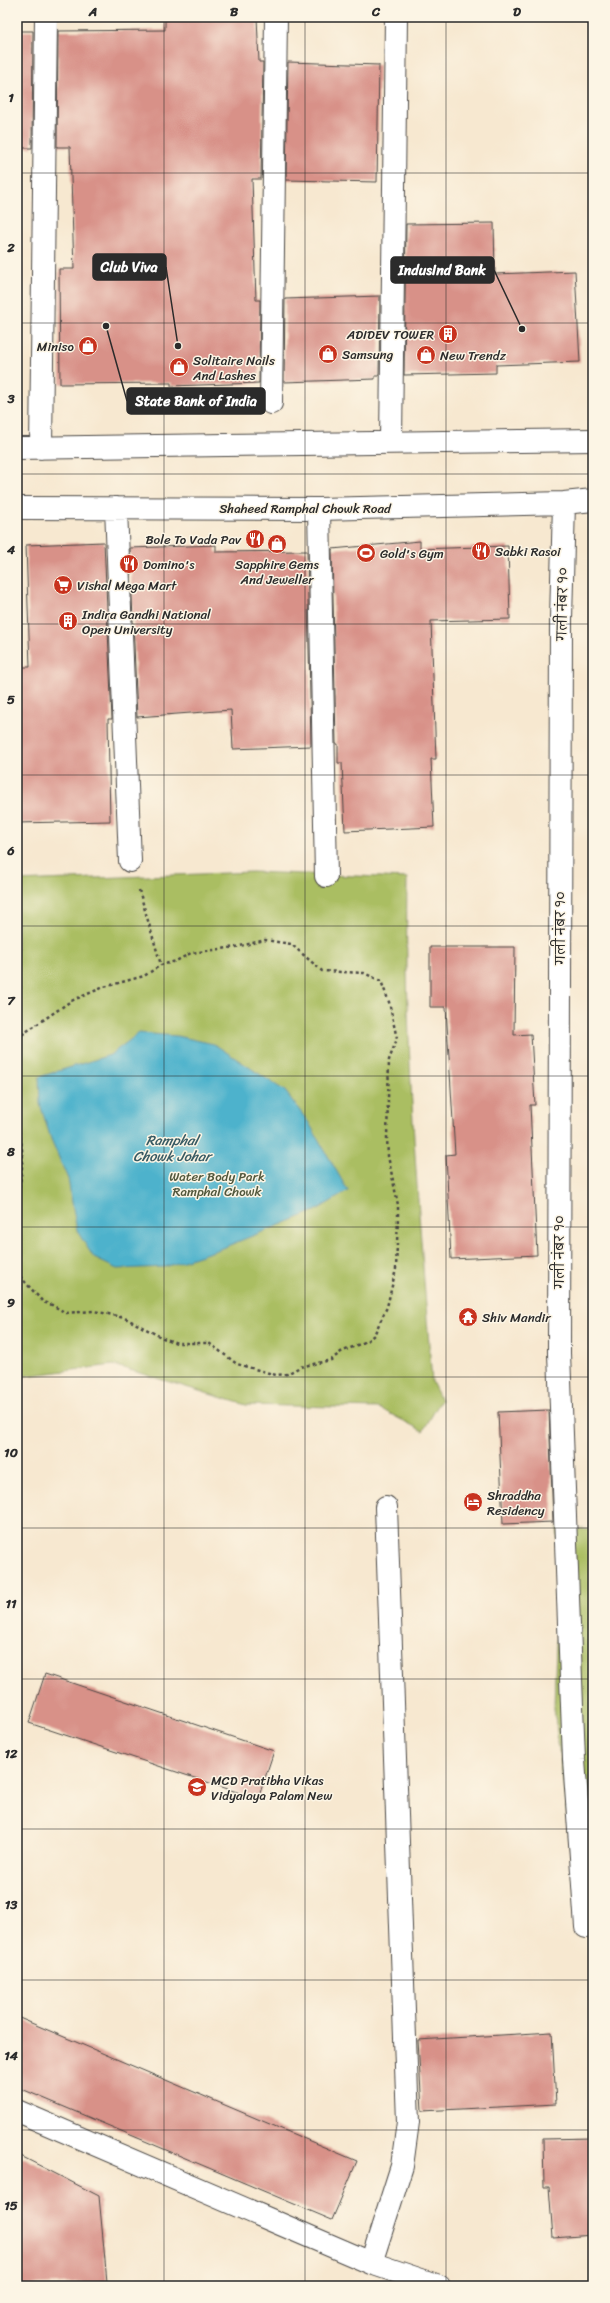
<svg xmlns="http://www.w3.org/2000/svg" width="610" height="2303" viewBox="0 0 610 2303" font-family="Sriracha,'Playpen Sans Deva',sans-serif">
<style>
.green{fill:#aabe62;stroke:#6a7446}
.water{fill:#4db2cc;stroke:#3c6e7c}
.building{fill:#d89188}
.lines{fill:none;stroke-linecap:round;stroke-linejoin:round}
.street-casing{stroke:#4a4744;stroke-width:24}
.path{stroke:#4a4744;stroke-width:2.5;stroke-dasharray:3 3;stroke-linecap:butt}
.street{stroke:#fff;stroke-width:22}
.grid{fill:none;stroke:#2b2b2b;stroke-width:1;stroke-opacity:0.55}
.labels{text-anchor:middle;stroke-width:3;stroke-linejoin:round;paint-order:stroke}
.poi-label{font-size:13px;fill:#2b2b2b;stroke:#fcf5e5;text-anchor:start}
.street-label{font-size:13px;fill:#2b2b2b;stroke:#fcf5e5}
.park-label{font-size:13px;fill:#51573c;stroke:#fcf5e5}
.water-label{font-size:14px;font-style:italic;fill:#375a63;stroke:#fcf5e5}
.leader{fill:none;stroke:#2b2b2b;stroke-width:1.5}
.callout-dot{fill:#2b2b2b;stroke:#fcf5e5;stroke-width:1.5}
.callout{fill:#2b2b2b;stroke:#2b2b2b;stroke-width:1.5}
.callout-label{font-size:14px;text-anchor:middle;font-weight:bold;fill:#fff}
.neatline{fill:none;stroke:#2b2b2b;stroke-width:1.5}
.grid-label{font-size:13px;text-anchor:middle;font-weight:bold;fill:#2b2b2b}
</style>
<rect width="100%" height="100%" fill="#fcf5e5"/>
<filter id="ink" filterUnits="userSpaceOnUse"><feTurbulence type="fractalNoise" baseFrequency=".025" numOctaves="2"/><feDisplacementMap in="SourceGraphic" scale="8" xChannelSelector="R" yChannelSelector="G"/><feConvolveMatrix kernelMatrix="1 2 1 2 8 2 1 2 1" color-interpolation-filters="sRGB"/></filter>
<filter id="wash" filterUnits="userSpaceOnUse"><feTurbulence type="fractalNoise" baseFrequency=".012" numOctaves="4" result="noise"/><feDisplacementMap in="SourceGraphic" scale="16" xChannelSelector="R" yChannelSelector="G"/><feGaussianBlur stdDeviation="0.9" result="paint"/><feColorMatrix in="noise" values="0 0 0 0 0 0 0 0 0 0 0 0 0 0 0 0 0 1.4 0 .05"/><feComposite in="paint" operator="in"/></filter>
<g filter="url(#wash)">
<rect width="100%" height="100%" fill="#f7e8d0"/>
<!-- green -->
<path class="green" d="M252 872 407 878C404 1046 419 1215 432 1382L441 1400 423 1431 379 1408 246 1405 113 1365 17 1377V881Z
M557 1527 593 1530V1930L580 1921 554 1708 559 1553Z"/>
<!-- water -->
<path class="water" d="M139 1033 177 1036 214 1044 285 1091 309 1123 348 1191 315 1211 217 1250 165 1267 117 1269 94 1258 77 1231 68 1179 51 1139 40 1104 39 1077 110 1055Z"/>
<g id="blocks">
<!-- building -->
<path class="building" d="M165 17H257L259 62H263L261 179H252L256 300H260L259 383 171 386V383L60 384 59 269H74L70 147H57L58 31 165 30Z
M17 31H33L32 148H17Z
M288 62 379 65 377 182 286 180Z
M494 223 495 274 575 271 580 362 496 365V373L404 375 406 224Z
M380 296 379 376H375V379L284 382 285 299Z
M420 541V549L508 546 510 619 431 621 436 759H431L434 827 345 831 342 763H338V744H336L332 549Z
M104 542 112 719H108L110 821 17 823V667H30L26 545Z
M216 545V552L307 551 311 746 233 749 231 710 137 717 130 548Z
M430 947H515L514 1035 531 1034 535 1105H530L537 1255 451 1259 446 1155 455 1154 446 1007H430Z
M549 1410 553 1522 503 1524 498 1412Z
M45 1674 274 1751 258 1799 29 1723Z
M17 2017 357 2161 332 2220 17 2087Z
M552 2032 556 2104 422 2111 418 2040Z
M593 2138V2235L553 2238 549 2187H544L543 2139Z
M17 2154 99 2196 107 2282 17 2286Z"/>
</g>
</g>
<g filter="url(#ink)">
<use href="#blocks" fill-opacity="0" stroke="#4a4744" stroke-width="1"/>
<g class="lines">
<defs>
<path id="street" d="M271 403 276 17
M391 442 396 17
M17 448 593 440
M41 448 46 17
M564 503 561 619 559 1353 574 1760 586 1927
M17 508 319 509 564 503 593 500
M116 508 130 861
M319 509 326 876
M17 2111 371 2263 439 2286
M371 2263 402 2166 408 2122 386 1507"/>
</defs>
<!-- street casing -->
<use href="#street" class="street-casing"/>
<!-- path -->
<path class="path" d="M139 890 161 965
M17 1038 71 1001 104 987 144 976 161 965 176 961 191 953 236 947 265 940 291 944 322 971 364 973 381 981 389 1002 397 1039 389 1060 387 1138 388 1156 398 1205V1217L396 1269 387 1307 374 1335 367 1341 341 1352 331 1360 300 1367 287 1374 276 1375 237 1364 209 1343H177L163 1338 127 1319 113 1315 94 1311 66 1313 52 1305 43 1302 17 1273
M17 1125C25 1147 23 1174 17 1197"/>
<!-- street -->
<use href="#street" class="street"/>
</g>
</g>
<!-- grid -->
<path class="grid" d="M164 17V2286M305 17V2286M446 17V2286M17 173H593M17 323H593M17 474H593M17 624H593M17 775H593M17 926H593M17 1076H593M17 1227H593M17 1377H593M17 1528H593M17 1679H593M17 1829H593M17 1980H593M17 2130H593"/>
<!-- icons -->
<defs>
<symbol id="building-disc" viewBox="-11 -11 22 22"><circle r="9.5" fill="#c8321e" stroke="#fcf5e5"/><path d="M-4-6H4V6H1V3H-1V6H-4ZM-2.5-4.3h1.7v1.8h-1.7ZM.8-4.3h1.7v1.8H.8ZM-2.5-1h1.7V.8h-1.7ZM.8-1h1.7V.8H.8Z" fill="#fff"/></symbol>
<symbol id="shop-disc" viewBox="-11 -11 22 22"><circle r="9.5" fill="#c8321e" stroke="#fcf5e5"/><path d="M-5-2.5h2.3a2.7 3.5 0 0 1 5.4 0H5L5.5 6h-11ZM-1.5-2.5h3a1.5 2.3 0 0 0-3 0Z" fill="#fff"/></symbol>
<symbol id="restaurant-disc" viewBox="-11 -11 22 22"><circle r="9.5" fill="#c8321e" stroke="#fcf5e5"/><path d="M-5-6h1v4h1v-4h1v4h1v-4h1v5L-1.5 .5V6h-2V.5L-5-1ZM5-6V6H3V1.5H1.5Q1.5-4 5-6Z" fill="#fff"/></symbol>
<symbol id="stadium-disc" viewBox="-11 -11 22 22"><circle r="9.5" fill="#c8321e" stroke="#fcf5e5"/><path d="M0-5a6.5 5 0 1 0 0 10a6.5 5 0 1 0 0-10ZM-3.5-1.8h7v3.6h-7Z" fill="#fff"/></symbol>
<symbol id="supermarket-disc" viewBox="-11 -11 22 22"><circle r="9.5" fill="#c8321e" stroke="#fcf5e5"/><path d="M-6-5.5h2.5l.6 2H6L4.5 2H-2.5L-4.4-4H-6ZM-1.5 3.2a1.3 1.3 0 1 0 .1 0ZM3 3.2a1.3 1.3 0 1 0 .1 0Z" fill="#fff"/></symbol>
<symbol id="temple-disc" viewBox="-11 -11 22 22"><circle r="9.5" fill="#c8321e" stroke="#fcf5e5"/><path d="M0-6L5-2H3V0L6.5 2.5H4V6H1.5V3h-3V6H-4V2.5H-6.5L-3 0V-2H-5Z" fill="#fff"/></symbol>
<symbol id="hotel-disc" viewBox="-11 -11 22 22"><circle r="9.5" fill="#c8321e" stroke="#fcf5e5"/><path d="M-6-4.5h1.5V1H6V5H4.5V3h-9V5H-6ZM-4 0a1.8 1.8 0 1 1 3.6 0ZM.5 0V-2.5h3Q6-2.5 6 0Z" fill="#fff"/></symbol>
<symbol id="school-disc" viewBox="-11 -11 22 22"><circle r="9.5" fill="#c8321e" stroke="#fcf5e5"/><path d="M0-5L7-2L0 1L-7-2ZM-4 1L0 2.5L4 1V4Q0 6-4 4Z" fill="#fff"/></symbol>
</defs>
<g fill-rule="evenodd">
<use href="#building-disc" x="437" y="323" width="22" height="22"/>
<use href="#shop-disc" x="77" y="335" width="22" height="22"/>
<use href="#shop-disc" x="317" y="343" width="22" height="22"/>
<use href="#shop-disc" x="415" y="344" width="22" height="22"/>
<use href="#shop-disc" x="168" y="356" width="22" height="22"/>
<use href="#restaurant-disc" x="244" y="528" width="22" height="22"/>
<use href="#shop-disc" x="266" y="533" width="22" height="22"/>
<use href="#restaurant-disc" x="470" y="540" width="22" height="22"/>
<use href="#stadium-disc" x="355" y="542" width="22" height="22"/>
<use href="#restaurant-disc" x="118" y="553" width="22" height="22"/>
<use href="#supermarket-disc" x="52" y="574" width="22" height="22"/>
<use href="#building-disc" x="57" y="610" width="22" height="22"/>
<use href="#temple-disc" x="457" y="1306" width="22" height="22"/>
<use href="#hotel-disc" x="462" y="1491" width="22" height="22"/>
<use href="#school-disc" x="186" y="1776" width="22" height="22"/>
</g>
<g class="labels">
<!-- poi labels -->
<g class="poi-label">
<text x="434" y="339" text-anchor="end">ADIDEV TOWER</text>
<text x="74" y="351" text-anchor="end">Miniso</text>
<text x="342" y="359">Samsung</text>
<text x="440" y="360">New Trendz</text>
<text x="193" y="365">Solitaire Nails<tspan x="193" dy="15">And Lashes</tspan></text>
<text x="241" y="544" text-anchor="end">Bole To Vada Pav</text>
<text x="495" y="556">Sabki Rasoi</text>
<text x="380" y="558">Gold's Gym</text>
<text x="143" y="569">Domino's</text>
<text x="277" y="569" text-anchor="middle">Sapphire Gems<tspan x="277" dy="15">And Jeweller</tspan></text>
<text x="77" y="590">Vishal Mega Mart</text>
<text x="82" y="619">Indira Gandhi National<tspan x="82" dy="15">Open University</tspan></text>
<text x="482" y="1322">Shiv Mandir</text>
<text x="487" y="1500">Shraddha<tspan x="487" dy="15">Residency</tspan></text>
<text x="211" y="1785">MCD Pratibha Vikas<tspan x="211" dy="15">Vidyalaya Palam New</tspan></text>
</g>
<!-- street labels -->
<g class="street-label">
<text x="305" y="513">Shaheed Ramphal Chowk Road</text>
<text transform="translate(562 604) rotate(-89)" y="5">गली नंबर १०</text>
<text transform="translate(560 928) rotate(-90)" y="5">गली नंबर १०</text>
<text transform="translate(559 1252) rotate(-90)" y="5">गली नंबर १०</text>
</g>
<!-- park labels -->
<g class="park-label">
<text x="217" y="1181">Water Body Park<tspan x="217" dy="15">Ramphal Chowk</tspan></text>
</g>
<!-- water labels -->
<g class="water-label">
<text x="172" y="1145">Ramphal<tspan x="172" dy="16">Chowk Johar</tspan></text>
</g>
</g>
<!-- callouts -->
<path class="leader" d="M178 346L166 267M522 329L494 270M106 326L127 401"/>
<g class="callout-dot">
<circle cx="178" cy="346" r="4"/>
<circle cx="522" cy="329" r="4"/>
<circle cx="106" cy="326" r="4"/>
</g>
<g class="callout">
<rect x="93" y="254" width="73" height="26" rx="4"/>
<rect x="391" y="257" width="103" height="26" rx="4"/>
<rect x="127" y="388" width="138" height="26" rx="4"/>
</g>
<g class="callout-label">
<text x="129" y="272">Club Viva</text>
<text x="442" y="275">IndusInd Bank</text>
<text x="196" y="406">State Bank of India</text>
</g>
<!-- margin -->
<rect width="610" height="2303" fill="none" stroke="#fcf5e5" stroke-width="44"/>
<rect x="22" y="22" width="566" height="2259" class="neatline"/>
<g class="grid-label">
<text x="93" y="16">A</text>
<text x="234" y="16">B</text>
<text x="376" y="16">C</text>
<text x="517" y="16">D</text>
<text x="11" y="102">1</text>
<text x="11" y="252">2</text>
<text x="11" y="403">3</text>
<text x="11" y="554">4</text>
<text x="11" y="704">5</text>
<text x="11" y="855">6</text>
<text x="11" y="1005">7</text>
<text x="11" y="1156">8</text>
<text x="11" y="1307">9</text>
<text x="11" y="1457">10</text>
<text x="11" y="1608">11</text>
<text x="11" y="1758">12</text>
<text x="11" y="1909">13</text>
<text x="11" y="2060">14</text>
<text x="11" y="2210">15</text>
</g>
</svg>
